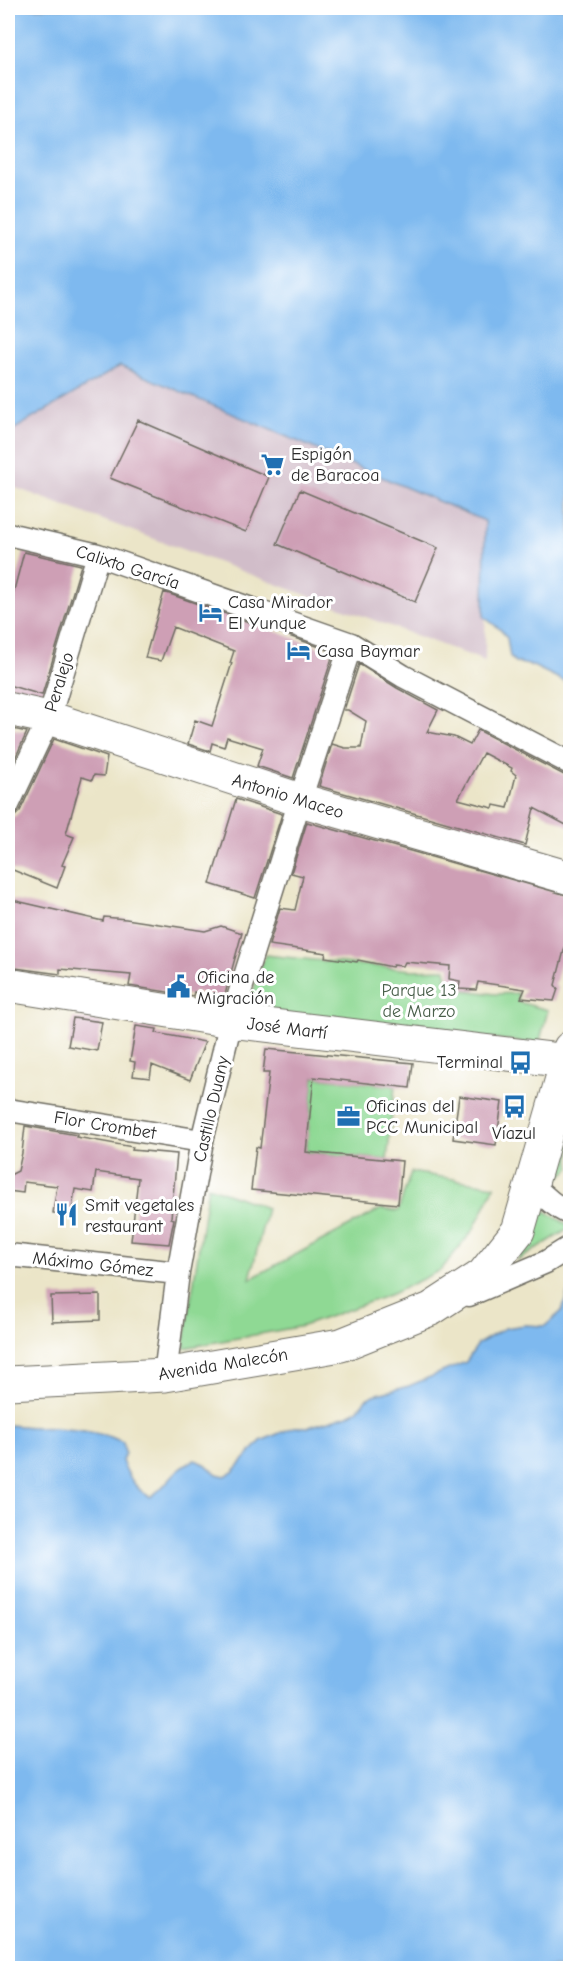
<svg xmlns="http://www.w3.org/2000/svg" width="578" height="1976" viewBox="0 0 578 1976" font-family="'Comic Neue',sans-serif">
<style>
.industrial{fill:#d1bdc9}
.green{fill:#8fd994;stroke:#5d8260;stroke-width:1.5}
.water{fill:#7eb9ef;stroke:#54728d;stroke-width:1.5}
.building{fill:#ce9fb5;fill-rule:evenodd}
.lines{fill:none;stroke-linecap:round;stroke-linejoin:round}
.minor-casing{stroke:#6e6c62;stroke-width:25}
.secondary-casing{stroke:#6e6c62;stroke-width:35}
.primary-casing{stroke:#6e6c62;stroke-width:35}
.minor{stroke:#fff;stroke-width:22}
.secondary{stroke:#fff;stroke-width:33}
.primary{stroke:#fff;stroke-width:33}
.labels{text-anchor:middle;stroke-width:6;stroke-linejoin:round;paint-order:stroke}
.poi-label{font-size:18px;fill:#2b2b2b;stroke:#fff;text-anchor:start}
.street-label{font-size:18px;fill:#2b2b2b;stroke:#fff}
.park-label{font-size:18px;fill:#495f4a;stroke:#fff}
</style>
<rect width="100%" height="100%" fill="#fff"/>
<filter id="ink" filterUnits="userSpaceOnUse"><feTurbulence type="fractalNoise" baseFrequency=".0167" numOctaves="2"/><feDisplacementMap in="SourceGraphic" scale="12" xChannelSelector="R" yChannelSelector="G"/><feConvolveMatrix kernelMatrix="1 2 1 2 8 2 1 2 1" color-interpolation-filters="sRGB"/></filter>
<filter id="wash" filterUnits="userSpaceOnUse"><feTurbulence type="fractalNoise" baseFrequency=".008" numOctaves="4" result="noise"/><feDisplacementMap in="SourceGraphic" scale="24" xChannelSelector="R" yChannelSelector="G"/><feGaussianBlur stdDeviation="1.35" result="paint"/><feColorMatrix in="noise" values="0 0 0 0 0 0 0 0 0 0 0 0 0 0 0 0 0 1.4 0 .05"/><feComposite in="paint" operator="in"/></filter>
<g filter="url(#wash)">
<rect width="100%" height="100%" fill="#ebe5c8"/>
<!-- industrial -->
<path class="industrial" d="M120 366 486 521 485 661 8 485V433Z"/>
<!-- green -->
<path class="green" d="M265 955 412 970 446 969 447 988 495 994 518 993V1002L548 1010 539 1044 247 1010Z
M314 1077 395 1086 387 1160 306 1152Z
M570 1109V1168L556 1181 563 1134Z
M411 1172 495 1186 473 1230 441 1270 392 1294 303 1326 184 1348 208 1186 267 1208 250 1279 381 1209 398 1211Z
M540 1208 570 1226V1228L517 1261Z"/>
<!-- water -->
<path class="water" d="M8 8H570V684L533 666 515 662 510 657 507 638 501 630 484 617 485 521 120 366 8 433Z
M570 1285V1968H8V1425C46 1429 87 1426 123 1442L125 1453 122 1461C129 1477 135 1489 150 1497 169 1486 172 1468 195 1460L205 1464 217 1474 225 1476 233 1472 261 1441 294 1427H309L348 1415 356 1411 366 1399 374 1395 409 1386 466 1362 478 1344 505 1328 525 1325 545 1326 562 1311Z"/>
<g id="blocks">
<!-- building -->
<path class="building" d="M138 420 269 477 246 532 110 478Z
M300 490 438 548 415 602 277 544Z
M24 552 81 565 42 695 8 685V613Z
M164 592 331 651 330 654 333 655 293 778 257 766 263 748 227 737 224 747 212 743 210 751 188 744 195 720 212 726 232 663H230L234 651 173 627 161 661 145 658Z
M359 664 397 688 438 710 427 732 454 737 470 745 478 730 564 775 570 776V827L534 808 525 845 319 786 332 744 345 748H361L366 721 348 710H344ZM483 753 512 768 511 771 516 775 508 808 494 805 493 808 458 799Z
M8 728 27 732 8 774Z
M54 739 107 757 104 776 94 775 92 780 82 777 66 834 74 837 62 865 65 866 57 888 8 868V818L15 816 20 811Z
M236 799 282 814 255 898 210 884Z
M307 822 570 896V928L555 985 558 989 554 1001 521 998 525 989 478 982 476 990 459 989 460 981 449 979 450 966 405 962 403 966 393 965 392 967 358 960 357 962 325 957 326 953 269 945 280 908 295 910 303 876 291 873Z
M8 899 103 921 104 917 126 919 205 931 221 926 242 933 224 998 194 992 193 996 129 986 131 975 60 969V974L8 967Z
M73 1018 102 1022 97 1051 68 1046Z
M136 1026 157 1029 156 1033 205 1042 190 1080 152 1065 150 1078 133 1076 135 1062 130 1061Z
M266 1049 413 1063 410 1088 314 1077 306 1152 402 1161 398 1204 251 1190 256 1147 260 1148 269 1073H263Z
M459 1096 502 1102 496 1145 453 1139Z
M25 1126 77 1135 76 1137 133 1147 132 1150 177 1154 171 1218 174 1219 169 1244 131 1241 138 1178 96 1172 93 1192 75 1189 71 1216 53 1213 57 1186 24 1182 23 1193 8 1191V1176L18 1171 22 1153Z
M100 1295V1320L52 1322 51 1296Z"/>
</g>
</g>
<g filter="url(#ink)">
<use href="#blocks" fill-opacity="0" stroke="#6e6c62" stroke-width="1.5"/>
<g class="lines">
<defs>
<path id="minor" d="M8 534 98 555 351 644 403 676 570 763
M8 805 49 718 98 555
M8 1110 202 1141
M532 1184C544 1197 555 1207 570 1214
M8 1255 178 1273
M469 1295 546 1262 570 1247
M165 1375 178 1273 202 1141 231 1021 300 800 351 644"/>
<path id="secondary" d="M8 709 49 718 300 800 570 878
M8 985 231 1021 567 1061 570 1048"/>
<path id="primary" d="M8 1383 165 1375 341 1345 431 1309 483 1275 518 1231 567 1061"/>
</defs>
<!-- minor casing -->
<use href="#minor" class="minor-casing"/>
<!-- secondary casing -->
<use href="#secondary" class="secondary-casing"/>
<!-- primary casing -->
<use href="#primary" class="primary-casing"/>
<!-- minor -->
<use href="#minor" class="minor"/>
<!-- secondary -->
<use href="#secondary" class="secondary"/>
<!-- primary -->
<use href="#primary" class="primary"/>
</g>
</g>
<!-- icons -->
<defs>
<symbol id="supermarket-bare" viewBox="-9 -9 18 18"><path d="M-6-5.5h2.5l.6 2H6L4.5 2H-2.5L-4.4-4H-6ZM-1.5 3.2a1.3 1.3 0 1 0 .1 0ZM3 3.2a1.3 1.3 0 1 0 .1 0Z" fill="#1f6fb2" stroke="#fff" stroke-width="2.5" paint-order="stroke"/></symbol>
<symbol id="hotel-bare" viewBox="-9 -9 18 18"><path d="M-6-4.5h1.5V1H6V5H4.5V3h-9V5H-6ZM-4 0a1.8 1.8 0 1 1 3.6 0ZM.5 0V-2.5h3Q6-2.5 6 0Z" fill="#1f6fb2" stroke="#fff" stroke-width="2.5" paint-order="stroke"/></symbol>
<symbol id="civic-bare" viewBox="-9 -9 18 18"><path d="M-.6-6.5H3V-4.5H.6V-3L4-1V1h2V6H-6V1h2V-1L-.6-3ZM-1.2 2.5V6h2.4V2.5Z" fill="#1f6fb2" stroke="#fff" stroke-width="2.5" paint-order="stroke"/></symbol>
<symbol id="bus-bare" viewBox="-9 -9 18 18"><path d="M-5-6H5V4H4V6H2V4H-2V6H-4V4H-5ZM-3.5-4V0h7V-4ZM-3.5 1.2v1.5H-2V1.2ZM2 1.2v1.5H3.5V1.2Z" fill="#1f6fb2" stroke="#fff" stroke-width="2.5" paint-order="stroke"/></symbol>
<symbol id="office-bare" viewBox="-9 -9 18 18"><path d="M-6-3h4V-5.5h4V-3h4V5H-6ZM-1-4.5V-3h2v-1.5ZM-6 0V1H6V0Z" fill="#1f6fb2" stroke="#fff" stroke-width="2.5" paint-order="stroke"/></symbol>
<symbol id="restaurant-bare" viewBox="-9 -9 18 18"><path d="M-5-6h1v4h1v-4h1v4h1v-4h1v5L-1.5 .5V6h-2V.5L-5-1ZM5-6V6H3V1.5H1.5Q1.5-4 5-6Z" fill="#1f6fb2" stroke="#fff" stroke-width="2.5" paint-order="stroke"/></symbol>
</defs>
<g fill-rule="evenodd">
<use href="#supermarket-bare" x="256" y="448" width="33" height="33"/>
<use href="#hotel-bare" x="194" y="596" width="33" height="33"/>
<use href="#hotel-bare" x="282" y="634" width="33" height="33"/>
<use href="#civic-bare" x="162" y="970" width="33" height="33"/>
<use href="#bus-bare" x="504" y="1046" width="33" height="33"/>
<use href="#bus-bare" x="498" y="1090" width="33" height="33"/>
<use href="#office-bare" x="332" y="1100" width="33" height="33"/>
<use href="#restaurant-bare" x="50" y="1198" width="33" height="33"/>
</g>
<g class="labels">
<!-- poi labels -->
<g class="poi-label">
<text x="291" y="460">Espigón<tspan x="291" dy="21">de Baracoa</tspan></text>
<text x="228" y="608">Casa Mirador<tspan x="228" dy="21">El Yunque</tspan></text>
<text x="317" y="657">Casa Baymar</text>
<text x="197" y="983">Oficina de<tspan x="197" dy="21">Migración</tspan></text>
<text x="503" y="1068" text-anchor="end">Terminal</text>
<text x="366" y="1112">Oficinas del<tspan x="366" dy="21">PCC Municipal</tspan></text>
<text x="514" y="1139" text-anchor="middle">Víazul</text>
<text x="85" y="1211">Smit vegetales<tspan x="85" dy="21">restaurant</tspan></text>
</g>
<!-- street labels -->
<g class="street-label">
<text transform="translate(128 567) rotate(18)" y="6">Calixto García</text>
<text transform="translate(59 682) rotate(-73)" y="6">Peralejo</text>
<text transform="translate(288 796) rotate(17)" y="6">Antonio Maceo</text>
<text transform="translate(287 1028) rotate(7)" y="6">José Martí</text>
<text transform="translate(211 1109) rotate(-77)" y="6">Castillo Duany</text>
<text transform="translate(105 1125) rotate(9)" y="6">Flor Crombet</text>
<text transform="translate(93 1264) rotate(6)" y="6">Máximo Gómez</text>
<text transform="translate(223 1364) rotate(-9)" y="6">Avenida Malecón</text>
</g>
<!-- park labels -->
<g class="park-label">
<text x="419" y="996">Parque 13<tspan x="419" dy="21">de Marzo</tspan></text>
</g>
</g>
<!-- margin -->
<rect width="578" height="1976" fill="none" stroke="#fff" stroke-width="30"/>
</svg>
